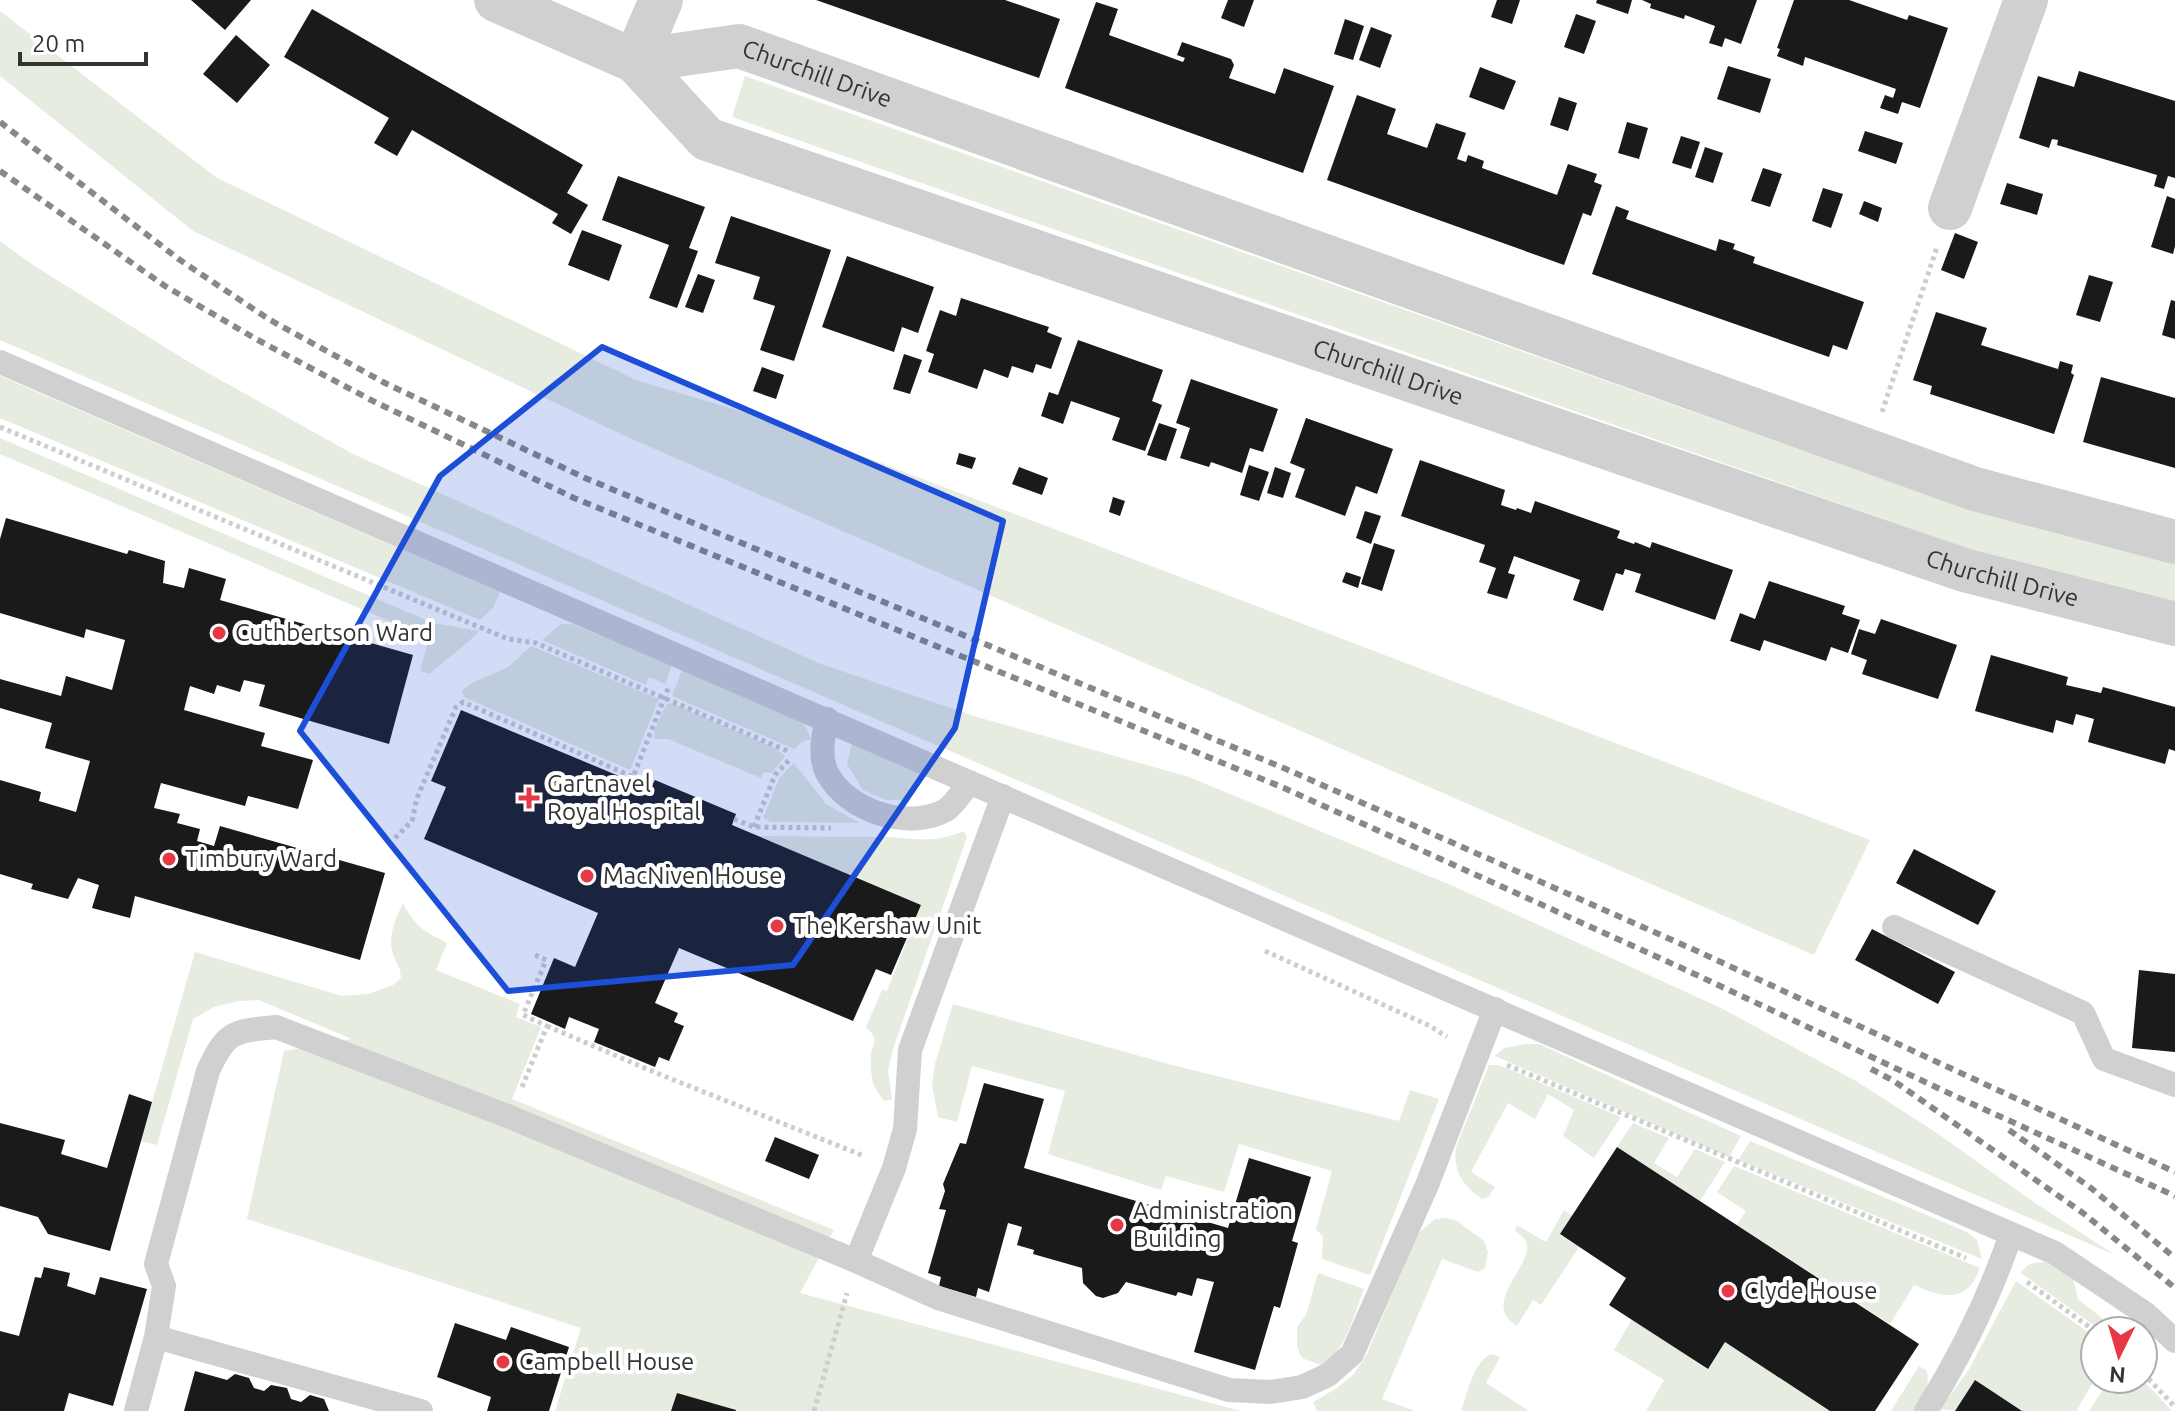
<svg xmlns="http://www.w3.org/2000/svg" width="2175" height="1411" viewBox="0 0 2175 1411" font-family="Ubuntu,sans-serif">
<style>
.green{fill:#e6ecdf}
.building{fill:#1a1a1a}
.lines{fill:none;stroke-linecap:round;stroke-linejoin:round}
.path{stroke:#cdcdcd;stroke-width:5;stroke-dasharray:4 4;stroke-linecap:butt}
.lane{stroke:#d0d0d0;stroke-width:24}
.street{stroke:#d0d0d0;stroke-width:44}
.rail{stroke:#888;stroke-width:6;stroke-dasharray:8 6;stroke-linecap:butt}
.marked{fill:#1d4ed8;fill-opacity:0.2;stroke:#1d4ed8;stroke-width:6;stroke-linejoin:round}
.poi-dot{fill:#e63946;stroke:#fff;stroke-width:3}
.labels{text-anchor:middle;stroke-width:8;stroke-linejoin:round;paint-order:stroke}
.street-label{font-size:24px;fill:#333;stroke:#fff}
.poi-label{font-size:24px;fill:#333;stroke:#fff;text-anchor:start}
</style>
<rect width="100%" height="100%" fill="#fff"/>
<!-- green -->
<path class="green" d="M0 11 217 178 636 380 760 417 1870 840 1814 955 625 436 193 231 0 76Z
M745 76 1970 510 2175 562V603L1967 548 732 117Z
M0 241 33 265 192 364 353 454 821 664 977 717 1189 777 1453 886 1721 1008 1856 1081 1934 1131 2035 1203 2115 1255 0 340Z
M0 376 500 592 493 608 480 620 0 418Z
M0 438 433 623 479 631C464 648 446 658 430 674L420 671 429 638 0 454Z
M561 624H572L672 665 665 684 649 677 646 685 542 640Z
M531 646 659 699 630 770 464 697 462 691 470 684 508 667Z
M682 670 797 717 804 724 811 739 802 742 794 749 672 696Z
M671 703 775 748 785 756 772 773 764 772 761 778 668 739H655L654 731 666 705Z
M852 741 922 773 915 792 903 800H886L863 790 847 764Z
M794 763 826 804 860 823 771 822 763 818 780 777Z
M964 831 967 837 894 1046 888 1070 892 1099 884 1101C879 1094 872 1085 872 1077 871 1071 870 1063 871 1057 871 1041 882 1042 866 1027L882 990 887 991 921 905 758 836C798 836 838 837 878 837 912 837 931 845 964 831Z
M403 903C415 927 424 931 447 943L436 970 520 1004 516 1017 541 1027 512 1099 834 1230 800 1293 1241 1411H555L581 1328 247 1219 284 1051 352 1039 259 1000 239 1001 214 1007 193 1019 157 1145 141 1141 195 952 342 996 368 994 393 985 401 978C400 965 397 965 393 954 387 937 396 918 403 903Z
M953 1004 1172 1065 1399 1121 1410 1090 1439 1099 1370 1275 1322 1259 1323 1237 1316 1229 1332 1171 1239 1144 1224 1192 1166 1176 1161 1190 1048 1154 1065 1091 972 1066 957 1122 938 1117 932 1085 935 1064Z
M1525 1044H1539L1741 1136 1729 1157 1495 1056 1504 1048Z
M1489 1065H1499L1621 1117 1594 1158 1563 1136 1574 1110 1548 1094 1535 1119 1508 1103 1471 1172 1495 1187 1488 1197 1482 1199C1462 1185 1453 1171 1456 1147Z
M1633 1123 1669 1138 1654 1163 1677 1177 1695 1149 1725 1162 1700 1201 1617 1147Z
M1750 1141 1967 1232 1977 1240 1982 1259 1738 1160Z
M1734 1166 1980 1268C1967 1304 1943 1298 1914 1285L1890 1324 1737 1225 1746 1211 1717 1192Z
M1564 1210 1572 1216 1560 1235 1579 1247 1541 1305 1533 1300 1517 1326C1480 1304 1531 1267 1527 1245 1526 1238 1520 1235 1515 1231L1517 1225 1546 1242Z
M1446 1218 1457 1221 1484 1241 1488 1252 1485 1268 1478 1272 1442 1259 1382 1399 1415 1411H1317L1313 1402 1337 1388 1353 1375 1367 1354 1417 1234 1435 1219Z
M2046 1262 2072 1275 2078 1299 2113 1327 2114 1331H2102L2021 1273C2027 1262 2035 1263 2046 1262Z
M1318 1273 1364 1289C1355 1311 1345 1355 1321 1365L1302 1358 1297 1347V1327L1306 1315Z
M2016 1281 2095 1337V1379L2076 1411H2022L1975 1381 1955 1411 1940 1409 1968 1371Z
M1632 1319 1707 1369 1725 1342 1830 1411H1646L1664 1380 1614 1350Z
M1493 1354 1500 1357 1486 1383 1529 1411H1461C1467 1395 1474 1358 1493 1354Z
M1919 1366 1927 1371C1930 1387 1924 1397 1915 1411H1891Z
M2110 1379H2142L2172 1411H2089Z"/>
<!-- building -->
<path class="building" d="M191 0H251L225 30Z
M816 0H1005L1060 19 1039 78Z
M1228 0H1254L1244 27 1221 18Z
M1497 0H1520L1512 24 1491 17Z
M1597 0H1632L1628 14 1596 3Z
M1642 0H1757L1741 44 1725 38 1722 47 1709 43 1715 26 1685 15 1684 19 1650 8 1651 4Z
M1794 0H1849L1907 20 1909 15 1948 28 1920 108 1902 102 1898 114 1880 108 1885 95 1893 98 1896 89 1805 57 1803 66 1777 56 1780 49 1777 48Z
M1096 2 1118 9 1109 35 1183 62 1185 58 1177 55 1182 42 1231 59 1234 65 1229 78 1275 94 1284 68 1334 86 1303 173 1065 88Z
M312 9 583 165 567 193 588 205 571 234 552 223 558 214 412 130 397 156 374 143 389 118 284 57Z
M1576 14 1596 21 1584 54 1564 47Z
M1345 19 1364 26 1353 60 1334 54Z
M1371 27 1392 35 1380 68 1359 60Z
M236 35 270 65 237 103 203 74Z
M1728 66 1771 79 1760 113 1717 99Z
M1480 67 1516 81 1504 110 1469 97Z
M2079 71 2175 101V178L2168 176 2164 189 2154 186 2157 175 2057 145 2058 140 2052 139 2049 148 2019 138 2038 76 2074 87Z
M1357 95 1396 109 1387 134 1427 148 1436 123 1466 133 1457 159 1466 162 1468 155 1484 161 1482 168 1557 195 1568 164 1597 174 1594 182 1602 185 1591 216 1583 213 1564 265 1327 180Z
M1559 97 1577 103 1568 131 1550 125Z
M1627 122 1648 128 1639 159 1618 153Z
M1865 131 1903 143 1896 164 1858 151Z
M1681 136 1700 142 1691 169 1672 163Z
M1705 147 1723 153 1713 183 1695 177Z
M1763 168 1782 174 1770 207 1751 201Z
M618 176 705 207 689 248 698 251 677 308 649 298 669 245 602 220Z
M2007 183 2043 194 2037 215 2000 204Z
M1823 188 1843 194 1831 228 1812 221Z
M2167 196 2175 199V246L2173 254 2151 247Z
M1864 201 1882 208 1878 222 1859 214Z
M1616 206 1629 211 1626 219 1716 251 1719 239 1735 244 1733 249 1755 257 1753 263 1864 302 1847 350 1833 345 1829 357 1592 274Z
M731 216 831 250 794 361 760 350 775 306 753 299 760 277 715 263Z
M582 230 622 245 609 281 568 265Z
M1955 233 1978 242 1964 279 1941 270Z
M847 256 934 287 918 333 902 327 894 352 822 327Z
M698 274 715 280 703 313 685 307Z
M2089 275 2113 282 2100 322 2076 315Z
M961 298 1049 327 1047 332 1062 338 1051 369 1036 364 1033 373 1012 366 1008 378 984 369 977 389 928 372 934 354 926 351 940 310 956 316Z
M2171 300 2175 301V339L2162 335Z
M1936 312 1987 328 1981 345 2058 369 2060 361 2073 365 2071 373 2074 375 2054 434 1930 394 1932 386 1913 380Z
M1078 340 1163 370 1152 401 1162 405 1145 451 1112 440 1120 418 1071 401 1063 424 1041 416 1049 392 1058 395Z
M904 354 922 360 910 394 893 389Z
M762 367 784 375 776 399 753 391Z
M2101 377 2175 398V468L2083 442Z
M1191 379 1278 409 1263 452 1250 448 1242 473 1211 462 1209 467 1180 458 1190 428 1176 423Z
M1306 418 1393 449 1377 494 1356 486 1345 516 1295 497 1305 469 1290 463Z
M1159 423 1177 429 1166 461 1147 455Z
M959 453 976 458 972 469 956 464Z
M1420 460 1505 490 1501 505 1516 510 1517 508 1531 513 1535 501 1620 531 1617 538 1634 544 1635 542 1650 548 1652 542 1733 570 1715 620 1635 592 1641 574 1625 569 1623 575 1616 573 1603 611 1573 600 1580 580 1514 556 1508 573 1515 575 1507 599 1487 593 1496 568 1479 562 1485 545 1401 516Z
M1249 465 1269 472 1259 501 1240 495Z
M1019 467 1048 478 1042 495 1012 484Z
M1275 467 1291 473 1283 498 1267 493Z
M1113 497 1125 501 1120 516 1109 512Z
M1365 511 1381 516 1371 544 1356 538Z
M6 518 127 554 129 550 165 561 163 583 184 588 189 568 226 579 220 600 413 655 389 744 259 706 265 685 244 680 240 692 217 685 214 694 190 686 184 710 265 733 261 746 313 760 298 809 248 796 245 806 161 783 154 808 180 814 177 823 200 829 197 841 214 846 220 826 385 873 360 960 135 896 130 918 92 908 99 885 78 878 68 899 31 889 33 884 0 874V780L41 792 39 801 76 812 90 761 45 748 52 723 0 708V679L61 696 66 676 112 690 125 640 86 629 84 638 0 613V539Z
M1374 543 1395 550 1382 591 1361 584Z
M1346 572 1361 577 1358 588 1342 582Z
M1769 581 1845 606 1842 614 1860 620 1848 653 1831 647 1826 661 1764 640 1760 651 1730 641 1740 613 1755 619Z
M1881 619 1957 645 1938 699 1862 674 1867 660 1851 654 1859 629 1875 634Z
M1991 655 2068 677 2066 685 2101 693 2103 687 2175 707V751L2169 749 2165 764 2088 742 2094 719 2076 714 2073 725 2056 720 2053 733 1975 711Z
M461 710 650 789 655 780 736 814 732 825 921 905 891 975 876 969 853 1021 679 948 655 1003 678 1013 674 1022 684 1026 669 1061 659 1057 655 1067 594 1042 599 1029 569 1017 565 1029 531 1014 554 958 575 967 598 913 424 839 446 787 431 781Z
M1914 849 1996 891 1978 925 1896 883Z
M1872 929 1955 972 1938 1004 1855 960Z
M2139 970 2175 974V1052L2132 1048Z
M984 1083 1044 1099 1024 1168 1228 1228 1249 1158 1311 1177 1292 1241 1298 1243 1280 1308 1274 1306 1255 1370 1194 1352 1214 1282 1197 1278 1192 1296 1178 1292 1176 1296 1126 1282 1118 1293 1103 1298 1096 1296 1083 1283 1082 1268 1033 1254 1034 1250 1017 1245 1022 1227 1008 1223 989 1292 978 1288 976 1297 939 1286 941 1277 928 1273 946 1210 939 1209 945 1191 943 1184 960 1143 966 1144Z
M129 1094 152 1102 110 1251 48 1234 38 1217 0 1206V1123L65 1140 61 1154 107 1168Z
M775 1137 819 1155 809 1179 765 1161Z
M1617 1147 1919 1344 1875 1411H1830L1725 1342 1708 1369 1609 1305 1626 1278 1560 1234Z
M44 1267 70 1273 67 1286 95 1295 100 1277 147 1289 113 1406 69 1393 64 1411H0V1331L19 1336 35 1277 41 1278Z
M455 1323 506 1340 511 1327 569 1347 549 1411H487L491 1397 437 1377Z
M195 1371 227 1380 235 1374 249 1378 254 1388 264 1391 271 1385 287 1388 291 1399 301 1402 310 1395 324 1399 329 1411H184Z
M1975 1380 2022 1411H1955Z
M677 1393 736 1410V1411H671Z"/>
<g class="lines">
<!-- path -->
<path class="path" d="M1882 412 1937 247
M0 427 508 639 536 643 790 752
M734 819 754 827 831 828
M754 827 775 775 790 759
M395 838 412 821 417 798 456 707 463 702 633 777 669 686
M1265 951 1430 1026 1447 1037
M547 1026 654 1072 864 1156
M1507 1065 1966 1258
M522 1087 547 1026 523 1015 546 960 533 954
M2027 1282 2095 1331
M2143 1373 2175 1407
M814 1411 847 1293"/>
<!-- lane -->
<path class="lane" d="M0 362 2055 1253 2146 1314 2175 1341
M827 719C823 736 819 757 827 773 847 811 908 831 946 810 955 804 963 790 970 782
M1003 796 910 1050 905 1129 894 1168 856 1261 938 1298 1229 1390 1271 1392 1302 1387 1328 1375 1352 1354 1427 1185 1495 1009
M1894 927 2083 1013 2104 1059 2175 1085
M156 1337 421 1411
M136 1411 156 1337 164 1286 156 1264 208 1071C226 1031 234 1031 276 1027L510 1117 856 1261
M1926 1411C1961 1355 1990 1296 2011 1234"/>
<!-- street -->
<g class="street">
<path id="s1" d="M496 0 635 61 707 139 1964 570 2175 624"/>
<path id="s2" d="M635 61 739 46 1975 489 2175 542"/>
<path d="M635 61 661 0"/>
<path d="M1950 208 2026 0"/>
</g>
<!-- rail -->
<path class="rail" d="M0 122 180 260 270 320 385 383 585 478 1286 769 1697 951 2175 1172
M0 171 165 286 256 339 371 400 574 498 1284 788 1686 970 1955 1096 2175 1196
M1871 1069 1894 1081 2083 1213 2175 1288
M2009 1130 2091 1188 2175 1258"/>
</g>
<!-- marked area -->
<path class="marked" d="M602 347 1003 521 955 728 793 965 508 991 300 731 440 476Z"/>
<!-- markers -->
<g class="poi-dot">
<circle cx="219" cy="633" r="8"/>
<path d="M525 786h8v8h8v8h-8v8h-8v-8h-8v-8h8z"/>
<circle cx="169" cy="859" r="8"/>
<circle cx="587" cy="876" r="8"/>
<circle cx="777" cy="926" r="8"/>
<circle cx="1117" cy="1225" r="8"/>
<circle cx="1728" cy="1291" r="8"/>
<circle cx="503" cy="1362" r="8"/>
</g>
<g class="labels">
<!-- street labels -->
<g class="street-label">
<text dy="8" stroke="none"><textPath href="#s2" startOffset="188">Churchill Drive</textPath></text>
<text dy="8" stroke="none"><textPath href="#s1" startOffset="978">Churchill Drive</textPath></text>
<text dy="8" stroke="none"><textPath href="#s1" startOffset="1626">Churchill Drive</textPath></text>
</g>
<!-- poi labels -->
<g class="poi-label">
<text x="235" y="641">Cuthbertson Ward</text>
<text x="547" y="792">Gartnavel<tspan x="547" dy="28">Royal Hospital</tspan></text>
<text x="185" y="867">Timbury Ward</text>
<text x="603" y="884">MacNiven House</text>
<text x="793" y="934">The Kershaw Unit</text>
<text x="1133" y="1219">Administration<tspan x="1133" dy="28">Building</tspan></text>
<text x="1744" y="1299">Clyde House</text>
<text x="519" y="1370">Campbell House</text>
</g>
</g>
<!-- north arrow -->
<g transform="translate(2119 1355) rotate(185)"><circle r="38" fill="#ffffff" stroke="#adadad" stroke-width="2"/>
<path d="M0-6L14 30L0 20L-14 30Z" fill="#e63946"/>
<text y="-12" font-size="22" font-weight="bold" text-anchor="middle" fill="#333333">N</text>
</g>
<!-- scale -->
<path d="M20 52v12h126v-12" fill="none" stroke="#333333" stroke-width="4"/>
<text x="32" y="52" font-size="24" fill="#333333" stroke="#ffffff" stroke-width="6" paint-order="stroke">20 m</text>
</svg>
